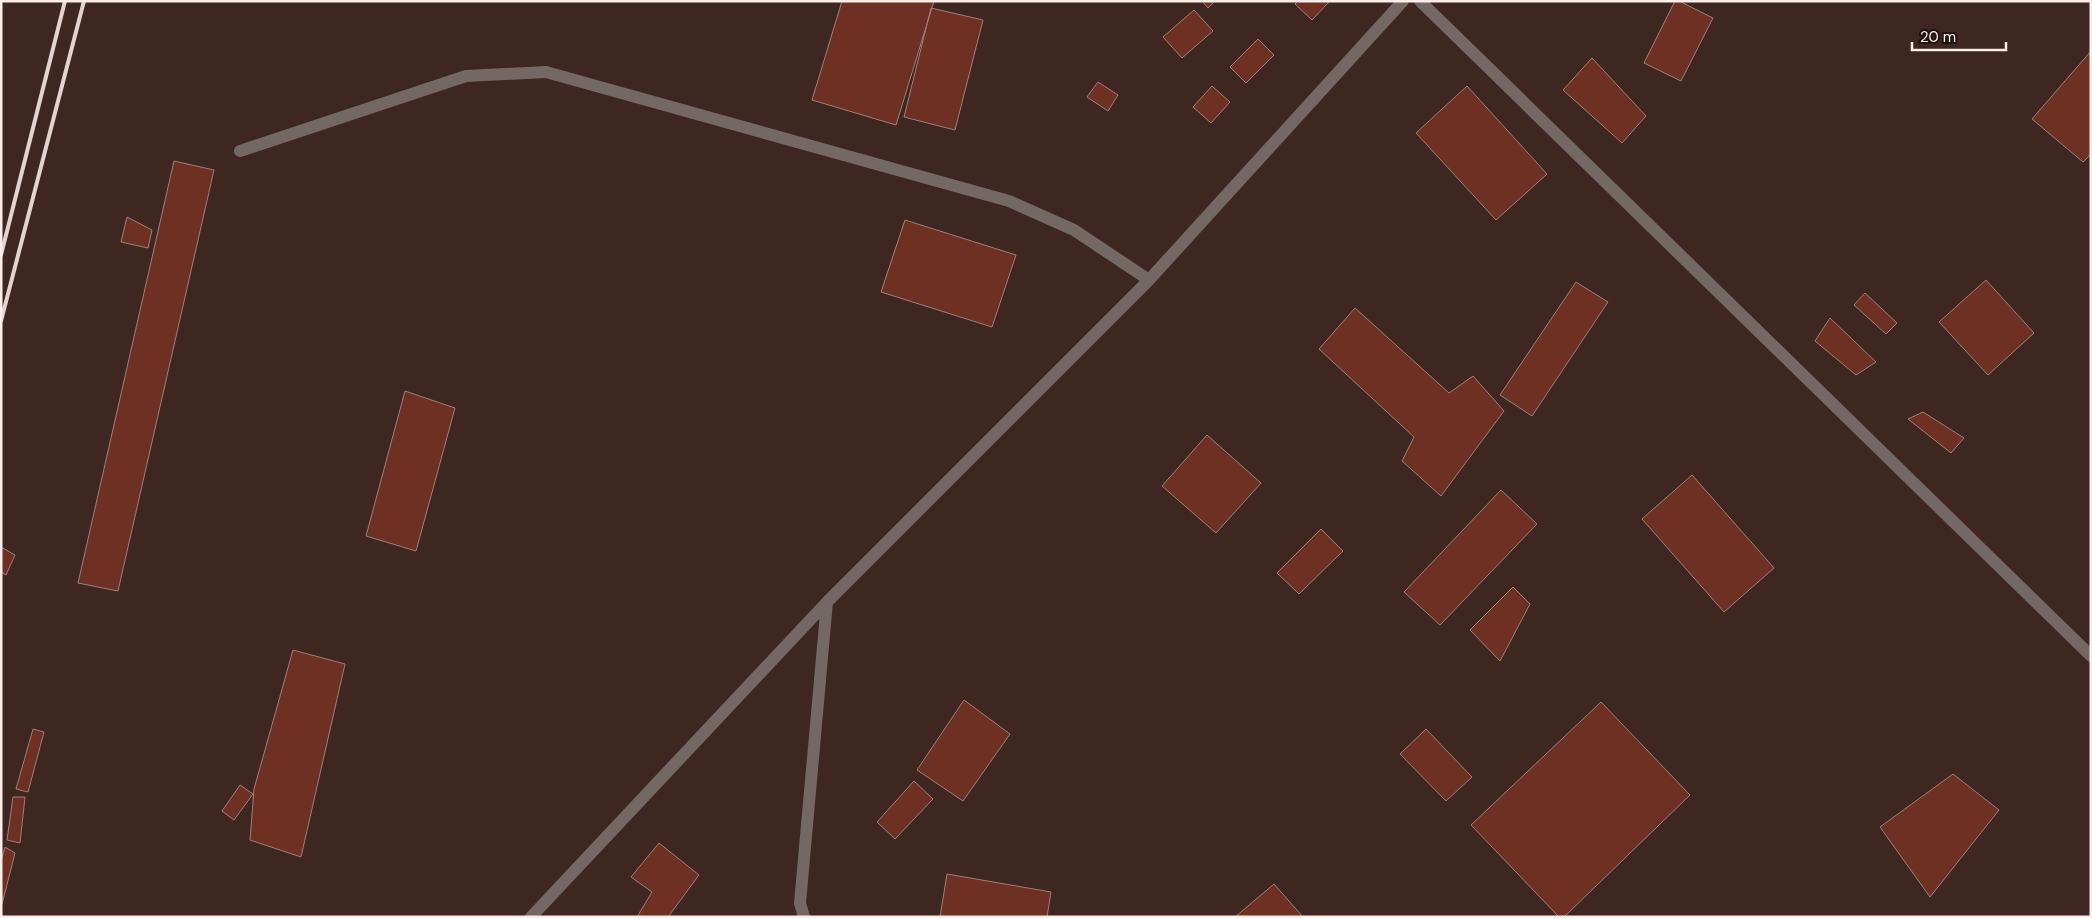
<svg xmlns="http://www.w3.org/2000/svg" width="2092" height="918" viewBox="0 0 2092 918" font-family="'DM Sans',sans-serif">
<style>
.building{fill:#6d3023;stroke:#9e817a}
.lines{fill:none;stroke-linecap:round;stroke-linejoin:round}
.street{stroke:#746865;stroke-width:12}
.rail{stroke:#e5d3cf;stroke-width:4}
</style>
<rect width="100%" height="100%" fill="#3e2621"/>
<!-- building -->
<path class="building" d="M842 1H934L896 125 812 100Z
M1202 1H1215L1208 8Z
M1298 1H1328L1329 2 1312 20 1295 4Z
M1675 1H1679L1713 18 1681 81 1644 63Z
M931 8 983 20 955 130 904 117Z
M1194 10 1213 31 1182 58 1163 37Z
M1258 39 1274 55 1246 83 1230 67Z
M2091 51V154L2083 162 2032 119Z
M1592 58 1646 116 1622 143 1563 90Z
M1098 82 1118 95 1108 111 1087 97Z
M1212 86 1230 102 1211 123 1193 107Z
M1467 86 1547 174 1496 220 1416 133Z
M174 161 214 170 118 591 78 583Z
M127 217 152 230 148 248 121 242Z
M905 220 1016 255 992 327 881 292Z
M1986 280 2034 333 1988 375 1939 322Z
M1576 282 1608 302 1532 416 1500 395Z
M1865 293 1897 323 1886 334 1854 305Z
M1355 308 1449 393 1473 376 1504 411 1441 496 1402 461 1414 437 1319 349Z
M1830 318 1876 362 1856 375 1815 341Z
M405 391 455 408 416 551 366 536Z
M1923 412 1964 438 1951 453 1908 419Z
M1207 435 1261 483 1216 533 1162 486Z
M1692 475 1774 568 1724 612 1642 519Z
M1501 490 1537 524 1440 625 1404 592Z
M1321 529 1343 551 1299 594 1277 573Z
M1 547 15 555 6 575 1 572Z
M1513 587 1530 604 1500 661 1470 630Z
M293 650 345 664 301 857 250 840 254 789Z
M964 700 1010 734 963 801 917 770Z
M1601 702 1690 795 1564 917H1559L1471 825Z
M33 729 44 732 28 792 16 789Z
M1426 729 1472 777 1446 801 1400 754Z
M1953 774 1999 810 1930 897 1880 827Z
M914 781 933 799 895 839 877 822Z
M240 785 253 794 234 820 222 811Z
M13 797H25L20 843 7 840Z
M659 843 699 875 668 917H637L652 892 631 877Z
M5 847 15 853 2 904 1 861Z
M947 874 1051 892 1047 917H940Z
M1274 884 1303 917H1235Z"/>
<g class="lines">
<!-- street -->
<path class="street" d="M1420 1 2091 656
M240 151 466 76 546 72 1009 201 1074 230 1149 280
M531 917 827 602 1149 280 1403 1
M804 917 800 903 827 602"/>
<!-- rail -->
<path class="rail" d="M1 255 65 1
M1 321 84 1"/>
</g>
<!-- border -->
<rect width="2092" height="918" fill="none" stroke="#feeeea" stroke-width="5"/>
<!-- scale -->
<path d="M1912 42v8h94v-8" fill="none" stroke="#feeeea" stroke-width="2.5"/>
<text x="1920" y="42" font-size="15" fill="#feeeea" stroke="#1d1310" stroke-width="4" paint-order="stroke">20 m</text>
</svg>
